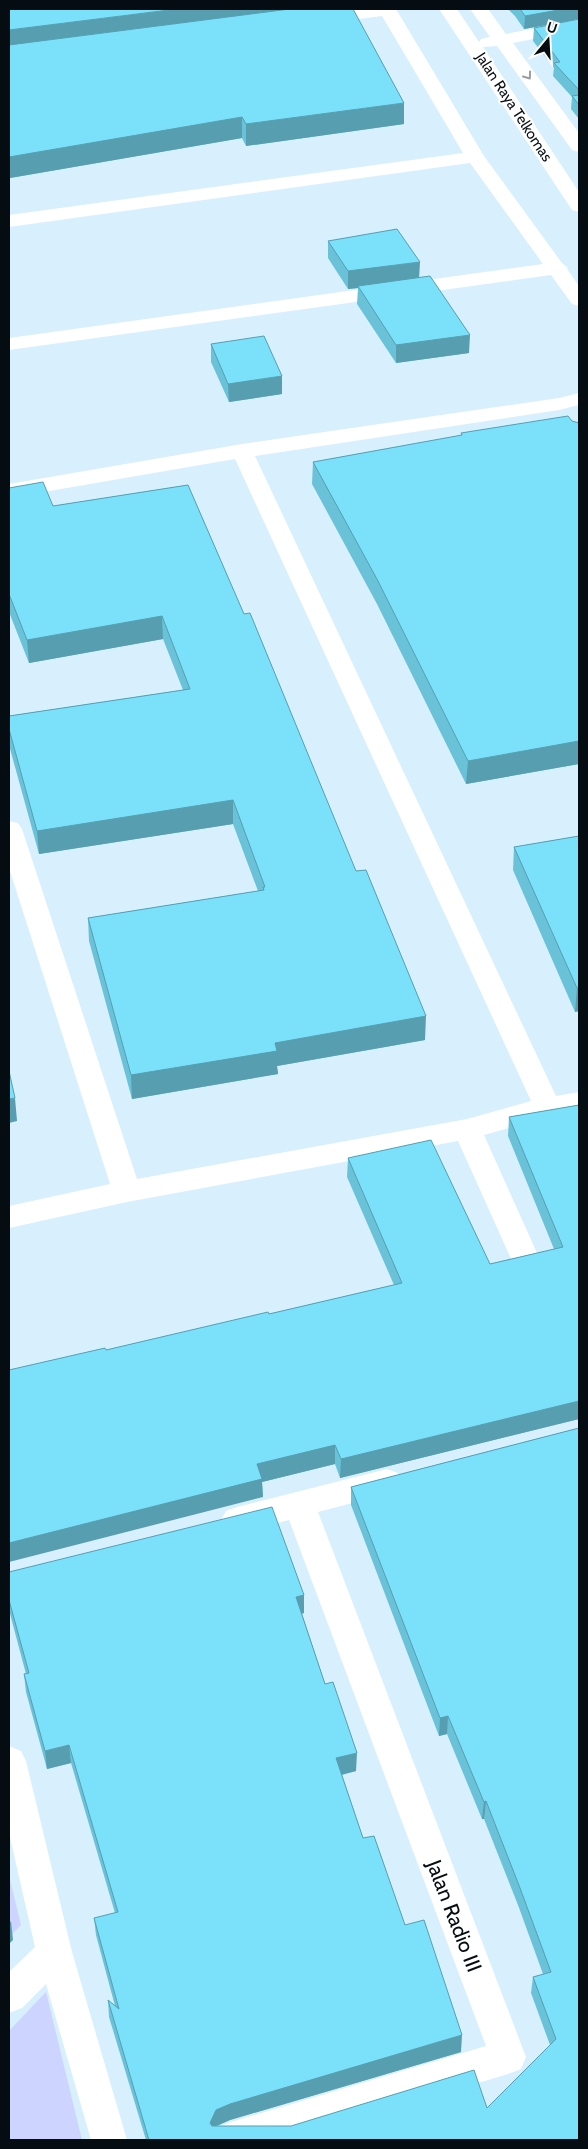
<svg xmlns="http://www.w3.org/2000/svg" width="588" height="2149" viewBox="0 0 588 2149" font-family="Cabin,sans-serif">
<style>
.green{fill:#cdd4ff}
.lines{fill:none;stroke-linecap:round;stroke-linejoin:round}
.minor{fill:#fff;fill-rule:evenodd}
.wall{fill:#6ac2d8}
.shaded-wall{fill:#569eb0}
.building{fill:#7be1fb;stroke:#569eb0}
.oneway{stroke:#9b9ea0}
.labels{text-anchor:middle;stroke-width:4;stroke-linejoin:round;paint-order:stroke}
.far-street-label{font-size:15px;fill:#060d12;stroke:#fff}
.near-street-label{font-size:21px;fill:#060d12;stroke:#fff}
</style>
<rect width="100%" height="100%" fill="#d8effe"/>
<!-- green -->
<path class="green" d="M9 1876 21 1925 12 1934 9 1931Z
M46 1992 82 2140H9V2031Z"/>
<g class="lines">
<!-- minor -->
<path class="minor" d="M357 9H396L484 156 562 263 568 268 567 269 579 286V306L572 304 551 275 9 350V338L543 264 470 163 9 227V215L463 153 382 16 320 24 314 23 311 19 314 15Z
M439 9H457L479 42 481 39 490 37 470 9H488L506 34 579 20V30L513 43 579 133V152L572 150 497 46 483 47 579 192V212L572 210Z
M579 393V405L559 410 255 456 556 1096 579 1092V1112L548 1117 484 1135 537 1253 532 1261 522 1264 512 1261 458 1141 127 1202 9 1228V1206L110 1184 9 868V821L18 823 22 829 137 1179 467 1119 531 1101 235 459 9 498V484L242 444 559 398Z
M387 1469 398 1473 403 1482 398 1491 318 1512 526 2057 521 2069 508 2074 290 2140H213L218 2127 231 2122 486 2046 289 1520 237 1533 226 1529 221 1520 226 1511 237 1507Z
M9 1746 21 1751 26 1761 72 1952 127 2140H91L46 1984 22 2008 9 2013V1972L35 1947 9 1833Z"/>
</g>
<!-- wall -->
<path class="wall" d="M9 9 404 124 246 146 242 138 10 178 9 177Z
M508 9H579V19L524 29 515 16Z
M579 19V119L571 109 572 97 553 76 554 68 533 41 534 28Z
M328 241 419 277 469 353 396 363 357 304 358 288 348 289 328 258Z
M211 344 282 394 229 402 211 362Z
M572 421 579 423V764L466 784 377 604 312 484 313 462 461 436V433Z
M188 485 425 1040 277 1066 278 1074 132 1099 89 941 88 918 258 891 233 824 39 854 9 745V716L183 690 163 639 29 663 9 612V488L53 506Z
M579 836V1011L575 1012 513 870 514 847Z
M579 1105V1419L340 1478 335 1464 262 1482 263 1497 106 1350 269 1314 394 1285 347 1177 348 1158 490 1264 554 1249 508 1136 509 1117Z
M579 1428V2140H146L109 2017 108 2000 115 2006 96 1935 94 1918 115 1913 71 1763 47 1769 26 1692 24 1674H26L9 1610V1572L304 1595V1613L302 1614 325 1684 356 1771 342 1775 363 1838 405 1925 461 2052 230 2120 217 2126H291L487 2108 550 2045 531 1993 533 1977 543 1974 518 1905 484 1819H482L447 1734 439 1736 351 1505V1487Z"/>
<!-- shaded-wall -->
<path class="shaded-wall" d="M177 9H341L9 51V30Z
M564 9H579V19L524 29 525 16Z
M404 103V124L246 146V124Z
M242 117V138L10 178 9 157Z
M420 262 419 279 358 286V288L348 289V271Z
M470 335 469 353 396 363V345Z
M282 376V394L229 402 228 384Z
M162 616 163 639 29 663 27 640Z
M579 741V764L466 784 468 761Z
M233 800V824L39 854 37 831Z
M577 988H579V1011L575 1012Z
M426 1016 425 1040 277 1066 278 1074 132 1099 131 1075 275 1043Z
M15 1098 17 1121 9 1123V1099Z
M579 1401V1419L340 1478 341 1459Z
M335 1445V1464L262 1482 263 1497 9 1562V1543L257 1464Z
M304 1595V1613L296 1615V1597Z
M448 1716 447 1734 439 1736 440 1718Z
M69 1745 71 1763 47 1769 45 1751Z
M357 1753 356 1771 336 1776V1758Z
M486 1801 484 1819H482L484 1802Z
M11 1921 13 1940 9 1944V1924Z
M462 2035 461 2052 230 2120 216 2126 211 2139 210 2123 216 2110 230 2104Z"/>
<!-- building -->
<path class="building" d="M9 9H177L9 30Z
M290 9H353L404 103 246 124 242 117 9 157V45Z
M520 9H564L525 16Z
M579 19V90L554 63 560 62 534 28Z
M579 95V105L572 96Z
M397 229 420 262 348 271 328 241Z
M430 276 470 335 396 345 358 286Z
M264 336 282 376 228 384 211 344Z
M568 416 572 421 579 423V741L468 761 378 581 313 462 462 435 461 433Z
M43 482 53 506 188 485 244 614 250 613 356 871 366 870 426 1016 275 1043 277 1051 131 1075 88 918 264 890 263 887H265L233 800 37 831 9 729V716L190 689 162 616 27 640 9 594V488Z
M579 836V988H577L514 847Z
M9 1071 15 1098 9 1099Z
M579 1105V1401L341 1459 335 1445 257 1464 262 1479 9 1543V1370L105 1348 106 1350 268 1312 269 1314 402 1283 348 1158 431 1140 490 1264 563 1247 509 1117Z
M579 1428V2140H149L108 2000 119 2009 94 1918 118 1912 69 1745 45 1751 24 1674 29 1673 9 1600V1572L272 1507 304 1595 296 1597 325 1684 333 1682 357 1753 336 1758 363 1838 374 1836 405 1925 424 1920 462 2035 230 2104 216 2110 210 2123 212 2126H291L474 2070 487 2108 556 2039 533 1977 551 1972 520 1888 486 1801 484 1802 448 1716 440 1718 351 1487Z"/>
<!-- one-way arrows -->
<defs><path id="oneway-chevron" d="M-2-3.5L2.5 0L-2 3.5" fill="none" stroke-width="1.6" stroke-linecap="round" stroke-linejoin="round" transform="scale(1.25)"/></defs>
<use class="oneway" href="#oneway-chevron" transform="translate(528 76) rotate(54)"/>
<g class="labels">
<!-- far-street labels -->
<g class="far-street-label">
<text transform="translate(514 107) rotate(57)" y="5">Jalan Raya Telkomas</text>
</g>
<!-- near-street labels -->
<g class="near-street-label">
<text transform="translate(454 1916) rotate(69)" y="7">Jalan Radio III</text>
</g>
</g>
<!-- border -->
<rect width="588" height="2149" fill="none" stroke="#060d12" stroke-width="20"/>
<!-- north arrow -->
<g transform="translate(548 40) rotate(18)" stroke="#ffffff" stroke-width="4" paint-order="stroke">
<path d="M0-4L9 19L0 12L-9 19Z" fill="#060d12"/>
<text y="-8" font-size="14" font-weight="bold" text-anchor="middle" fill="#060d12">U</text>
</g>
</svg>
